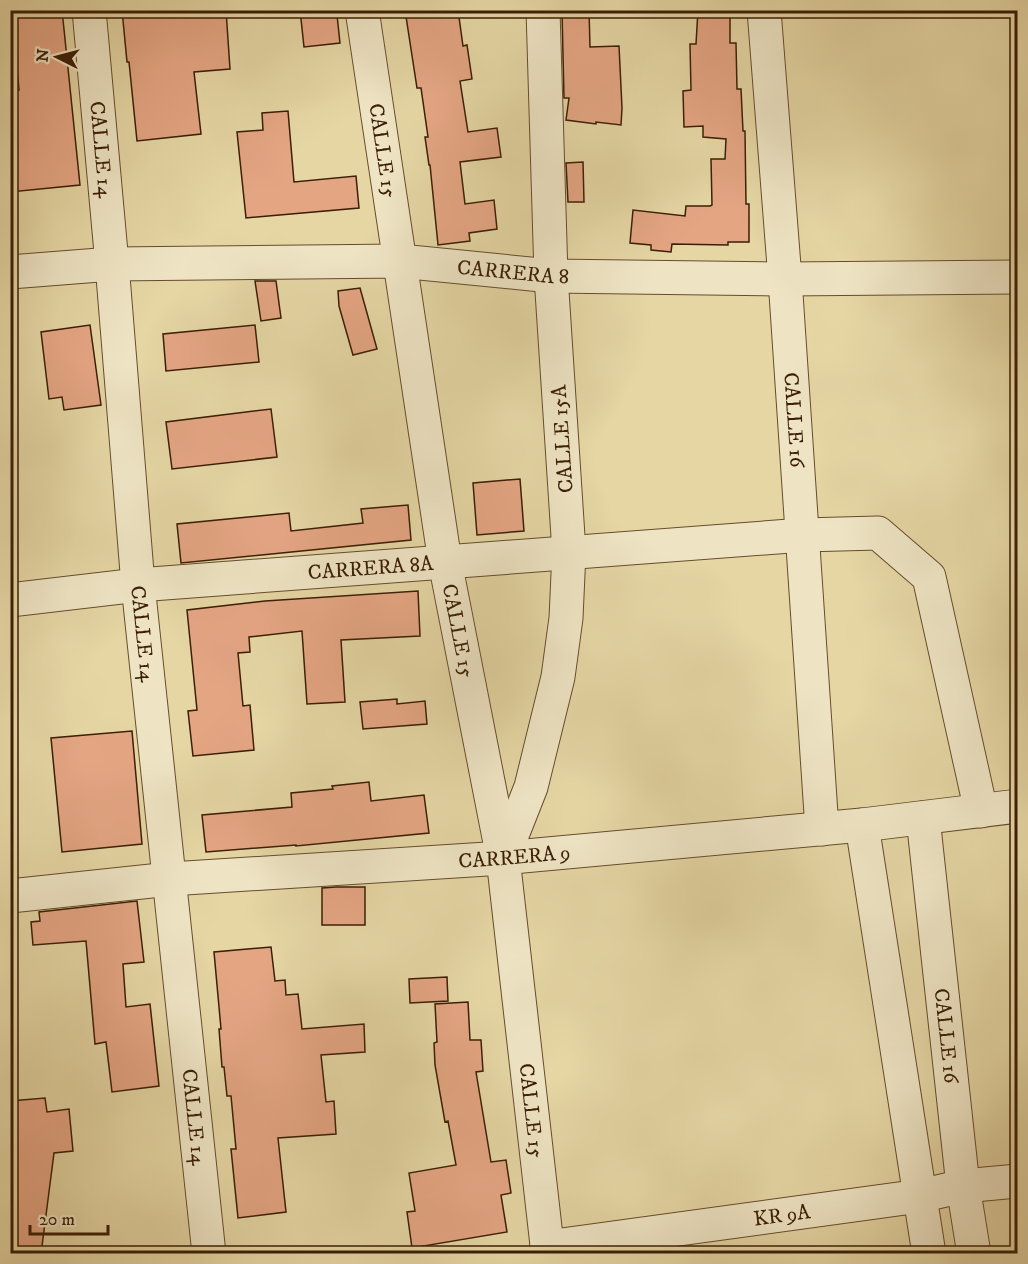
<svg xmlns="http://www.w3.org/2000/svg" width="1028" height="1264" viewBox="0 0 1028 1264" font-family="'IM FELL DW Pica',serif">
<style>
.building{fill:#e4a583;stroke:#3b1e04;stroke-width:1.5}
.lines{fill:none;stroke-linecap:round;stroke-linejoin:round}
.minor-casing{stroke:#664c2c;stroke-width:35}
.minor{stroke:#eee4c4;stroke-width:33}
.labels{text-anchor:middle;stroke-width:6;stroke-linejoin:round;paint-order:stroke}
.street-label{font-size:21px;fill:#3b1e04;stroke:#eee4c4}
</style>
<rect width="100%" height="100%" fill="#e5d6a4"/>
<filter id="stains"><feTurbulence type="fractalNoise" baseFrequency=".00333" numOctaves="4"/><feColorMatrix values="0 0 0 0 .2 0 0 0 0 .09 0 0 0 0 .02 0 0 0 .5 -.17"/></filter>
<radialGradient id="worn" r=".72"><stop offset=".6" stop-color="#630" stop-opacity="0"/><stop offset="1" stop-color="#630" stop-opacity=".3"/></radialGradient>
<!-- building -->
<path class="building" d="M12 10H62L80 185 10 192V91L19 90Z
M122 10H226L230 69 194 72 201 134 137 141 129 62H127Z
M300 10H335V16L337 15 340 43 304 47Z
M405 10H458L463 46 467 45 472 79 460 81 468 132 497 128 501 157 460 162 465 204 494 200 497 229 469 233 470 241 438 245 430 165H429L425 137H428L421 88H417Z
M589 10 590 47 619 46 622 108 621 125 596 122V124L566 120 569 98H564L562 11Z
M698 10H730V43H736L737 89H741L743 131H745L746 204H749V242H728V245L672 244 671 252 651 250V245L630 243 633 210 685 216 686 206H710L712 205 711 159H725L726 139 703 137V126L684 127 683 91 691 90 690 44H696Z
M288 111 294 182 356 176 359 208 246 218 237 132 263 130 262 113Z
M583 162 584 202H568L566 163Z
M255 281H276L281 318 261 321Z
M360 288 377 349 353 355 339 306 338 291Z
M90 325 101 405 64 410 62 397 49 399 41 332Z
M255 325 259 362 166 371 163 334Z
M271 409 277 457 172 469 166 422Z
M520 479 524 531 477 535 473 483Z
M408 505 411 540 181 563 177 524 289 513 291 531 363 523 361 509Z
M418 591 420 636 341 640 345 702 307 704 302 631 249 637 250 652 238 653 243 706 250 705 254 750 193 756 188 711 197 710 187 610 265 601Z
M397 699V704L425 701 427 724 363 729 360 702Z
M132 731 142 844 62 852 51 738Z
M369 782 371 801 424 795 429 833 296 846V845L206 852 202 815 292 807 291 793 333 789 332 786Z
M336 887H365V925H322V888Z
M137 901 144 962 123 964 126 1007 150 1004 159 1086 112 1092 106 1042 95 1044 86 941 33 945 31 922 40 921 39 912Z
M271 947 275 981 285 980 286 995 298 994 302 1029 364 1024 365 1052 321 1055 326 1102 334 1101 336 1134 278 1138 286 1212 238 1218 231 1149H236L231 1096H227L224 1067H222L219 1029H221L214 952Z
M447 977 448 1001 410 1003 409 979Z
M468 1002 470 1040H481L483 1071 476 1072 491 1162 506 1160 511 1193 501 1195 507 1232 412 1248 407 1212 415 1211 409 1173 456 1165 448 1121 445 1122 435 1065 434 1043 437 1042 435 1004Z
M45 1098 47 1112 69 1109 73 1151 54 1153 41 1254H10V1101Z"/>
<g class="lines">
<defs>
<g id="minor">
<path id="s1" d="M89 10 112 264 138 585 209 1254"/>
<path id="s2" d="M362 10 445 562 503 858 548 1254"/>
<path id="s3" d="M764 10 785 279 822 829"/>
<path id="s4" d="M10 272 112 264 400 261 551 276 785 279 1018 277"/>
<path id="s5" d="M10 600 138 585 445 562 803 535 878 533 929 577 981 811"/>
<path id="s6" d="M923 818 963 1186 974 1254"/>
<path d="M862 825 929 1254"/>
<path d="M503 858 531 787 558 677 566 618 569 552 551 276 543 10"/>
<path id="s7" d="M10 896 170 879 503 858 862 825 1018 806"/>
<path id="s8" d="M547 1247 920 1196 963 1186 1018 1181"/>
</g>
</defs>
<!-- minor casing -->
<use href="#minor" class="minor-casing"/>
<!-- minor -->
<use href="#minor" class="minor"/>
</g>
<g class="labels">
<!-- street labels -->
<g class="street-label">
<text dy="7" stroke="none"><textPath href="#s1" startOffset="140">CALLE 14</textPath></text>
<text dy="7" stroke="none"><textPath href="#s2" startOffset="142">CALLE 15</textPath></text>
<text dy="7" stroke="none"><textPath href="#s4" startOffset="504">CARRERA 8</textPath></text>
<text dy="7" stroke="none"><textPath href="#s3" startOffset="411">CALLE 16</textPath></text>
<text transform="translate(562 439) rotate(-94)" y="7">CALLE 15A</text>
<text dy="7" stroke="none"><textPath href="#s5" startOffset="362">CARRERA 8A</textPath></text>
<text dy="7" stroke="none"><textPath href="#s2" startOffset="628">CALLE 15</textPath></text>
<text dy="7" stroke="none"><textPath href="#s1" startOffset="626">CALLE 14</textPath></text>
<text dy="7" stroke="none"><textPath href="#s7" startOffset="506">CARRERA 9</textPath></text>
<text dy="7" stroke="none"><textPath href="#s6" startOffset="219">CALLE 16</textPath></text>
<text dy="7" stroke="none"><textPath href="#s2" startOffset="1114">CALLE 15</textPath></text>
<text dy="7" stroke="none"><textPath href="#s1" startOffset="1112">CALLE 14</textPath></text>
<text dy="7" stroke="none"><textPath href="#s8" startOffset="237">KR 9A</textPath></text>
</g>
</g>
<!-- margin -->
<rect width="1028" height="1264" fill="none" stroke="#e5d6a4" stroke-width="36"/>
<rect x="12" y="12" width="1004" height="1240" fill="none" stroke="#3b1e04" stroke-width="3"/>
<rect x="18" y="18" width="992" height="1228" fill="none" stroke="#3b1e04" stroke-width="1.5"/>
<!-- north arrow -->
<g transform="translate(57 57) rotate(276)" stroke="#eee4c4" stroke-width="4.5" paint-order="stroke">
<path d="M0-4.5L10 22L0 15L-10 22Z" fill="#3b1e04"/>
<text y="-9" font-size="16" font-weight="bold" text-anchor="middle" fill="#3b1e04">N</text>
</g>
<!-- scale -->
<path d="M30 1225v9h78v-9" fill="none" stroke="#3b1e04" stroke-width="3"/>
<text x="39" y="1225" font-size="18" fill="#3b1e04" stroke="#eee4c4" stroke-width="4.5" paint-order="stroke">20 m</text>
<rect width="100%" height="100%" filter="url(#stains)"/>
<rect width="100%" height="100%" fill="url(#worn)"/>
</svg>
